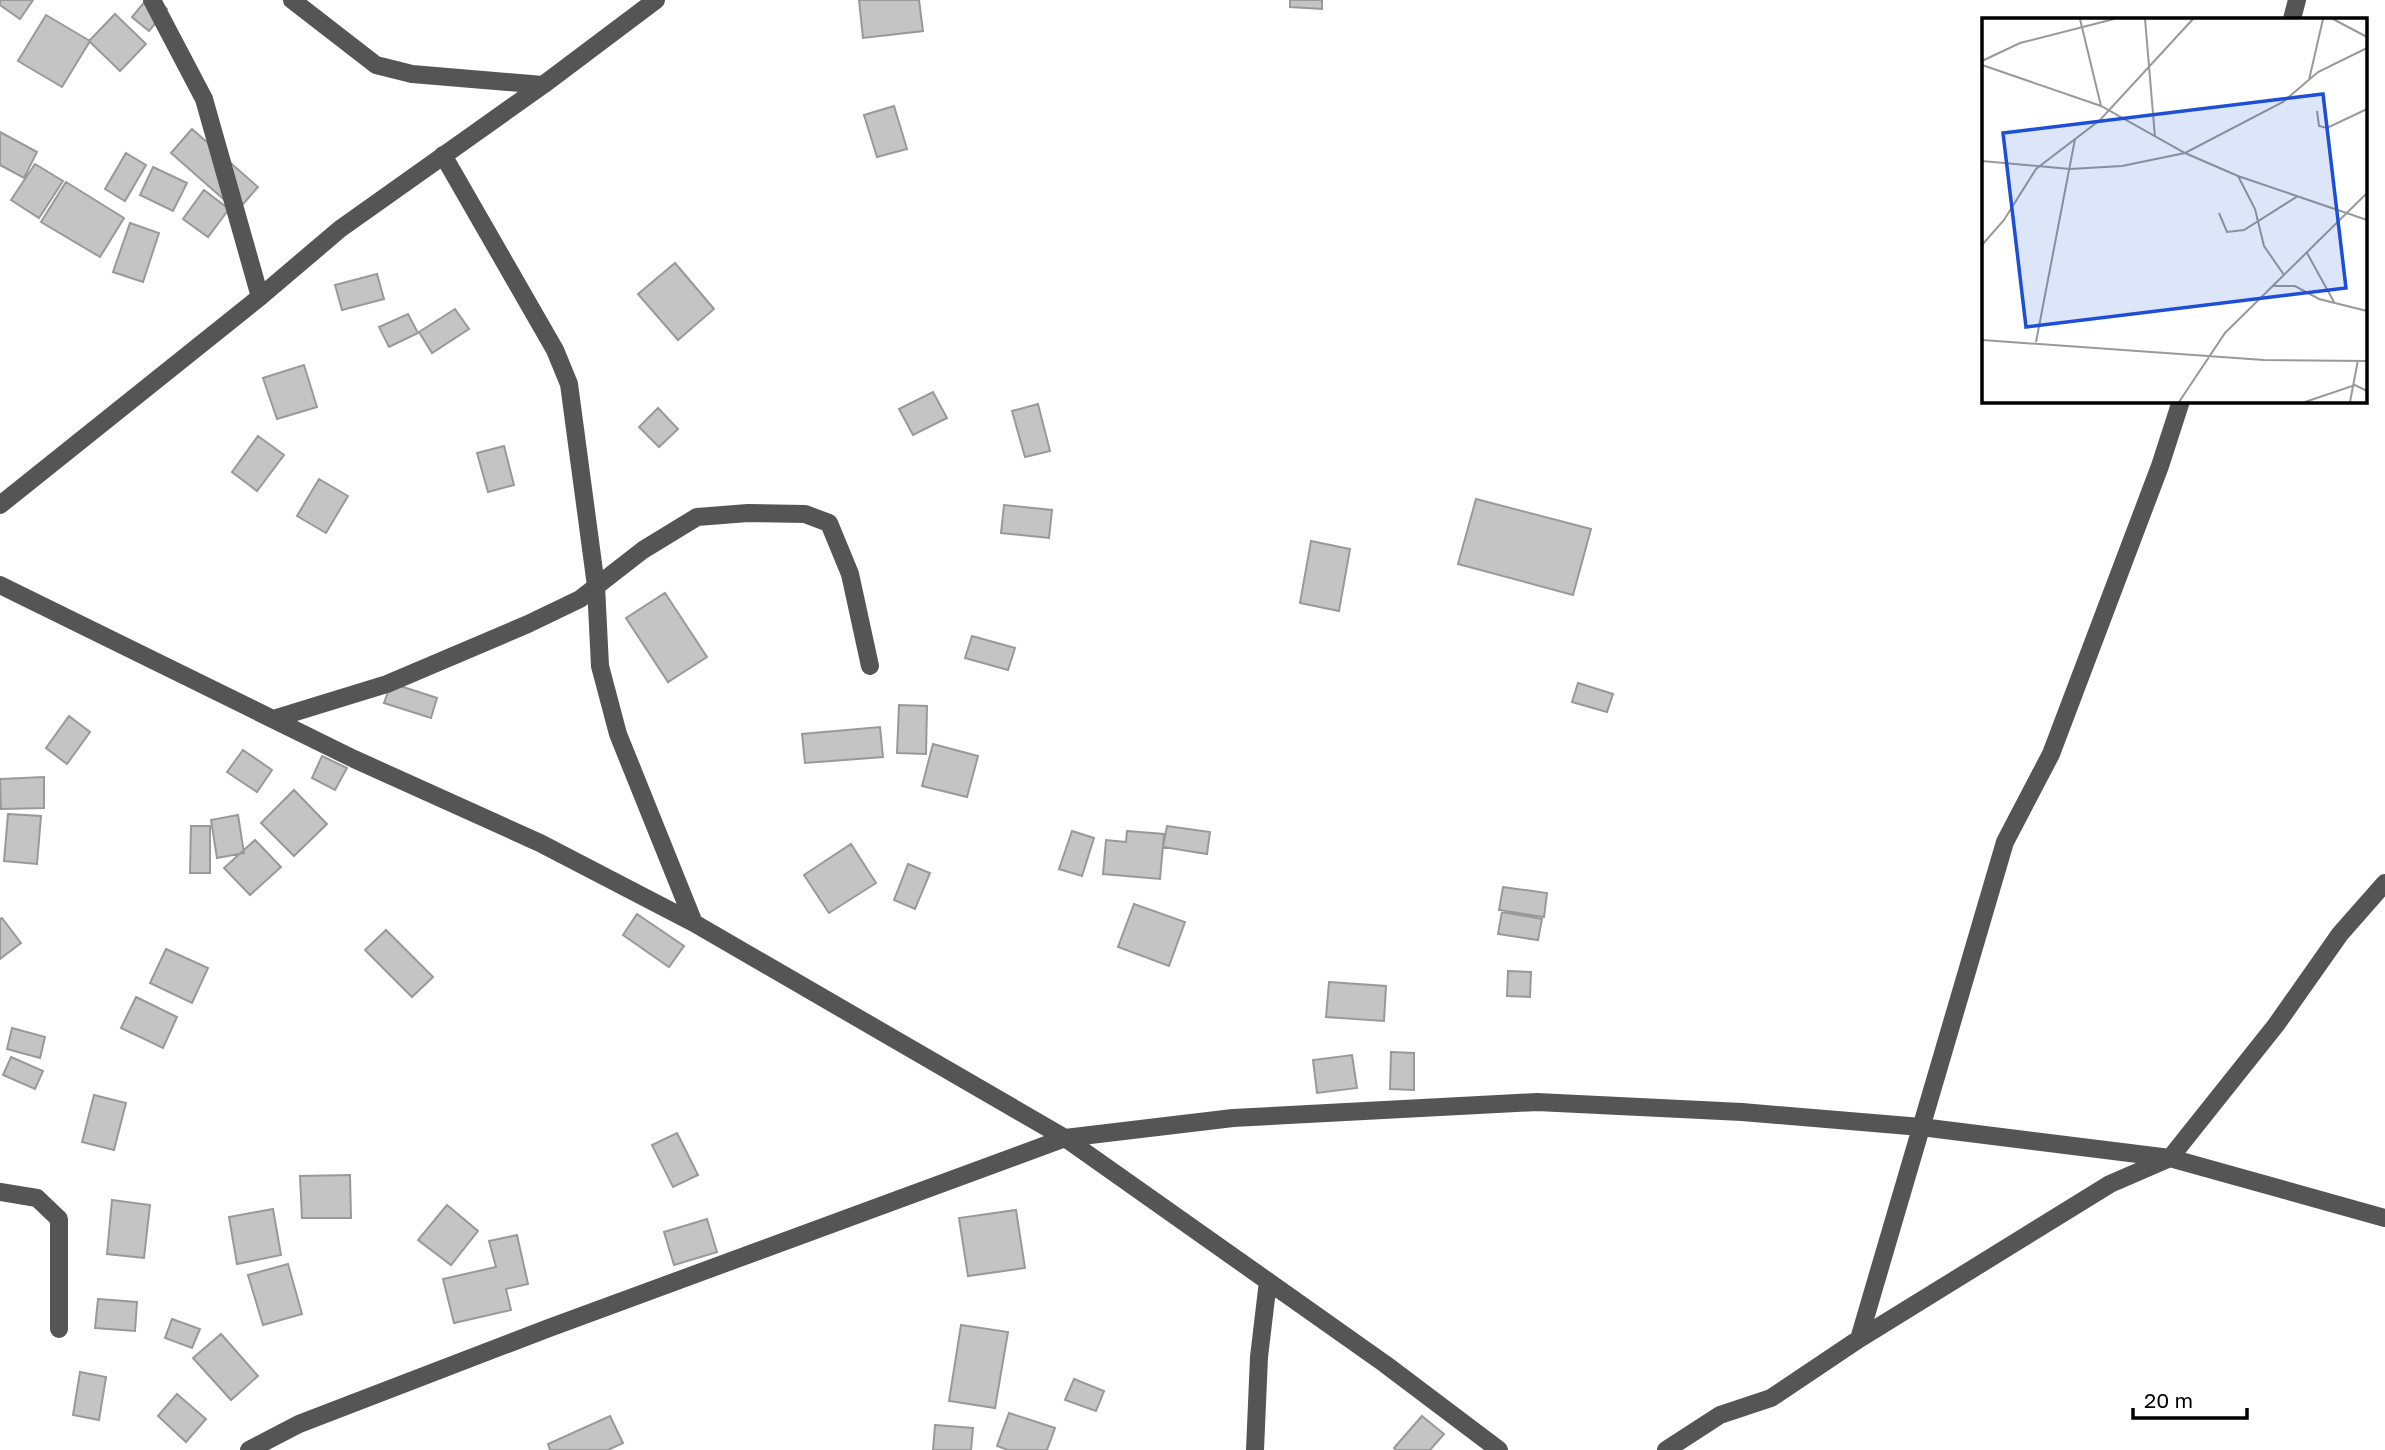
<svg xmlns="http://www.w3.org/2000/svg" width="2385" height="1450" viewBox="0 0 2385 1450" font-family="'Golos Text',sans-serif">
<style>
.building{fill:#c4c4c4;stroke:#999;stroke-width:2}
.lines{fill:none;stroke-linecap:round;stroke-linejoin:round}
.minor{stroke:#555;stroke-width:18}
.inset-road{fill:none;stroke:#999;stroke-width:2}
.view{fill:#1d4ed8;fill-opacity:0.15;stroke:#1d4ed8;stroke-width:3.5}
.inset-edge{fill:none;stroke:#000;stroke-width:3.5}
</style>
<rect width="100%" height="100%" fill="#fff"/>
<!-- building -->
<path class="building" d="M0 0H33L20 19 0 5Z
M146 0H156L167 9 149 31 132 17Z
M859 0H919L923 31 863 38Z
M1290 0H1322V9L1290 7Z
M115 14 146 44 120 71 89 41Z
M46 15 90 41 62 87 18 61Z
M894 106 907 149 877 157 864 115Z
M192 129 258 187 237 211 171 153Z
M0 132 37 152 24 178 0 165Z
M126 153 146 165 125 201 105 189Z
M35 164 63 181 39 218 11 200Z
M153 167 187 183 173 211 140 195Z
M66 182 124 218 100 257 41 222Z
M204 190 229 209 208 237 183 219Z
M130 223 159 233 143 282 113 272Z
M675 263 714 309 678 340 638 294Z
M377 274 384 299 342 310 335 285Z
M455 309 469 329 432 353 419 332Z
M408 314 418 333 389 347 379 327Z
M304 365 317 407 277 419 263 378Z
M933 392 947 418 913 435 899 409Z
M1038 404 1050 451 1025 457 1012 411Z
M658 408 678 429 659 447 639 427Z
M258 436 284 455 257 491 232 472Z
M504 446 514 485 488 492 477 453Z
M319 479 348 496 326 533 297 516Z
M1476 499 1591 529 1573 595 1458 564Z
M1004 505 1052 510 1049 538 1001 533Z
M1311 541 1350 549 1339 611 1300 603Z
M665 593 707 657 668 682 626 618Z
M972 636 1015 648 1008 670 965 658Z
M391 683 437 698 431 718 384 703Z
M1578 683 1613 694 1607 712 1572 702Z
M899 705 927 706 926 754 897 753Z
M69 716 90 732 67 764 46 748Z
M880 727 883 757 805 763 802 734Z
M933 744 978 756 967 797 922 786Z
M243 750 272 770 257 792 227 772Z
M322 756 347 768 335 790 312 778Z
M44 777V808L1 809 0 779Z
M294 790 327 824 294 856 261 823Z
M8 814 41 816 37 864 4 861Z
M238 815 244 853 217 858 211 820Z
M191 826H210V873H190Z
M1167 826 1210 832 1207 854 1163 847Z
M1072 831 1094 838 1082 876 1059 869Z
M1127 831 1164 834 1160 879 1103 874 1106 840 1126 842Z
M255 840 281 867 250 895 224 868Z
M851 844 876 883 829 913 804 875Z
M908 864 930 873 915 909 894 900Z
M1503 887 1547 893 1544 917 1499 910Z
M1134 904 1185 922 1169 966 1118 947Z
M1502 912 1542 919 1538 940 1498 934Z
M637 914 684 946 669 967 623 935Z
M2 918 21 943 0 959V919Z
M386 930 433 977 412 997 365 950Z
M166 949 208 968 192 1003 150 983Z
M1508 971 1531 972 1530 997 1507 996Z
M1329 982 1386 986 1384 1021 1326 1017Z
M136 997 177 1017 163 1048 121 1028Z
M12 1028 45 1037 40 1058 7 1049Z
M1391 1052 1414 1053V1090L1390 1089Z
M1352 1055 1357 1088 1317 1093 1313 1060Z
M11 1057 43 1071 35 1089 3 1075Z
M94 1095 126 1103 114 1150 82 1142Z
M677 1133 698 1175 673 1187 652 1145Z
M350 1175 351 1218H302L300 1176Z
M112 1200 150 1205 144 1258 107 1254Z
M447 1205 478 1231 451 1265 418 1240Z
M273 1209 281 1255 237 1264 229 1217Z
M1016 1210 1025 1268 968 1276 959 1218Z
M707 1219 717 1252 674 1265 664 1232Z
M517 1235 528 1284 506 1289 511 1310 454 1323 443 1279 496 1267 489 1241Z
M288 1264 302 1314 263 1325 248 1275Z
M98 1299 137 1302 135 1331 95 1328Z
M172 1319 200 1329 192 1348 165 1338Z
M961 1325 1008 1332 995 1408 949 1401Z
M221 1334 258 1376 231 1400 193 1358Z
M80 1372 106 1377 99 1420 73 1415Z
M1074 1379 1104 1391 1096 1411 1065 1400Z
M177 1394 206 1419 186 1442 158 1416Z
M1009 1413 1055 1428 1047 1450H1008L997 1446Z
M610 1416 623 1443 608 1450H550L548 1444Z
M1422 1416 1444 1434 1430 1450H1396L1394 1448Z
M935 1425 973 1428 971 1450H933Z"/>
<g class="lines">
<!-- minor -->
<path class="minor" d="M152 0 204 99 260 297
M292 0 376 65 412 74 543 85
M2292 19 2297 0
M443 155 555 350 569 384 596 586 600 666 618 734 694 923
M0 505 260 297 340 229 543 85 656 0
M0 585 354 759 540 843 694 923 1065 1138 1385 1364 1499 1450
M273 719 387 684 528 624 580 599 643 550 697 517 748 513 805 514 829 523 850 574 870 666
M0 1192 37 1198 59 1219V1329
M1859 1339 2005 842 2051 754 2160 466 2181 401
M249 1450 299 1424 549 1328 1065 1138 1233 1118 1537 1102 1742 1112 1921 1127 2170 1158 2385 1218
M1255 1450 1259 1357 1268 1281
M1666 1450 1720 1415 1771 1398 1859 1339 2110 1184 2170 1158 2276 1025 2340 934 2385 883"/>
</g>
<!-- overview -->
<g transform="translate(1982 18)">
<rect width="385" height="385" fill="#fff"/>
<path class="inset-road" d="M98 1 119 88M163 1 173 119M351 1 385 19M0 43 38 25 132 1M0 47 119 88 203 135 256 158 385 202M327 62 341 1M335 93 337 108 345 110 385 91M0 143 88 151 140 148 203 135 301 84 336 54 385 30M256 158 273 191 282 228 302 257M237 195 245 214 262 212 316 178M0 227 22 202 54 151 118 102 211 1M325 235 352 284M290 268H313L337 281 385 293M0 322 282 342 385 343M54 324 93 121M197 384 243 315 385 175M323 384 373 367 385 373M368 384 376 342"/>
<path class="view" d="M341 76 364 270 44 309 21 115Z"/>
<rect width="385" height="385" class="inset-edge"/>
</g>
<!-- scale -->
<path d="M2133 1408v10h114v-10" fill="none" stroke="#000000" stroke-width="3.5"/>
<text x="2144" y="1408" font-size="21" fill="#000000" stroke="#ffffff" stroke-width="5" paint-order="stroke">20 m</text>
</svg>
